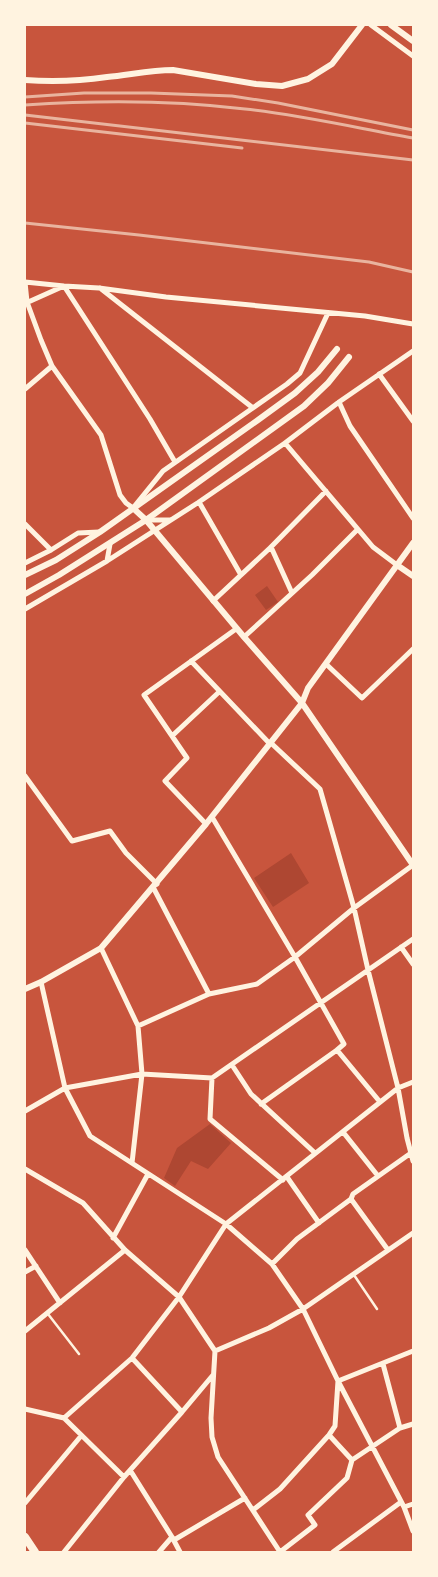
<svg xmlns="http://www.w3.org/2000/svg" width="438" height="1577" viewBox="0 0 438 1577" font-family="Mulish,sans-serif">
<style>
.green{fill:#ae4732}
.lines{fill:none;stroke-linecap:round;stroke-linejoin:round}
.service{stroke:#fff3e0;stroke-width:2.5}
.minor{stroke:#fff3e0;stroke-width:5}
.tertiary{stroke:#fff3e0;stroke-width:6}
.primary{stroke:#fff3e0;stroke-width:8}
.rail{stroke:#e9b49f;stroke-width:3}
</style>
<rect width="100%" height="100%" fill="#c8553d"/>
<!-- green -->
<path class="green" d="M267 586 278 602 266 610 255 595Z
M291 853 309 883 273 907 254 878Z
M210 1124 231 1143 208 1169 191 1161 175 1186 164 1178 177 1148Z"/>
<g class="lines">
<!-- service -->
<path class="service" d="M354 1275 377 1309
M48 1314 79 1354"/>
<!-- minor -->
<path class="minor" d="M371 25 413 56
M25 282 27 302 41 340 52 366 101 435 120 495 126 503 133 508 163 471 287 384 300 373 328 313
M25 282 64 286 99 288 166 297 365 316 413 324
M100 288 253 408
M26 303 64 286 150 419 175 462
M379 374 413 421
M25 389 52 366
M339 402 350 426 413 518
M285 443 373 547 397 565
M199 502 241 575
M146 520H170
M25 524 51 550
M271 547 292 593
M107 561 199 502 285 443 339 402 413 351
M25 563 51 550 78 533 99 532
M213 601 271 547 326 491
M25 609 107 561 110 544
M244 637 312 575 357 530
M191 661 270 744
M326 664 362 698 413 649
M172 736 219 692
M271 743 320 789 354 908 368 970 398 1088 407 1138 413 1161
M25 776 72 841 110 831 126 853 157 884
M212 817 295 957 344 1044 337 1050 380 1102
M206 824 165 781 187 758 144 695 236 629
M153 887 209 994
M401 947 413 964
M101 948 138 1026 142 1074 132 1163
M41 982 65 1088 90 1136 226 1224 272 1264 303 1309 338 1381 404 1507 413 1531
M138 1026 209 994 257 984 295 957 354 908 413 865
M232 1065 251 1094 315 1153
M212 1078 210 1119 283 1180
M261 1104 337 1050
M25 1111 65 1088 142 1074 212 1078 413 939
M343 1132 378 1176
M25 1169 83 1203 125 1250 179 1297 215 1351 211 1418 212 1437 218 1457 280 1552
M287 1177 319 1223
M351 1199 388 1250
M113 1238 148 1174
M25 1250 60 1303
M272 1264 297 1239 351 1199 353 1194 411 1153
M25 1272 36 1266
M25 1331 125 1250
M215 1351 269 1328 303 1309 413 1233
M132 1358 182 1412
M383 1364 400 1428
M25 1409 64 1418 124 1477
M64 1418 132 1358 179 1297 226 1224 398 1088 413 1082
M329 1435 352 1460
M130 1470 172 1537 180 1552
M25 1503 81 1436
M404 1507 413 1504
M253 1510 280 1489 329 1435 335 1426 338 1381 413 1351
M174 1540 245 1498
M64 1552 124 1477 182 1412 213 1375
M159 1552 172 1537
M280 1552 315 1525 308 1515 347 1478 352 1460 400 1428 413 1424
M333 1552 401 1502"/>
<!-- tertiary -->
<path class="tertiary" d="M391 25 413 41
M25 80C52 82 80 81 107 77 129 75 150 70 173 70L256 84 282 86 308 79 332 64 362 25
M133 508 146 520 244 637 302 703 413 865
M397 565 413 576
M25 575 56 560 100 532 258 420 295 393 318 372 337 349
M25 594 59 575 146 520 304 406 328 383 349 357
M25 989 41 982 101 948 206 824 302 703 308 688 413 543"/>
<!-- primary -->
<path class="primary" d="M25 1537 35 1552"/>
<!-- rail -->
<path class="rail" d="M25 97 84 93H151L232 96 278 103 413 130
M25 105C98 100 172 100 245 109 301 115 357 128 413 138
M25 115 413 160
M25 123 242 148
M25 223 139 235 369 262 413 272"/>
</g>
<!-- border -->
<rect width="438" height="1577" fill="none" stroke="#fff3e0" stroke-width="52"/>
</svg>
